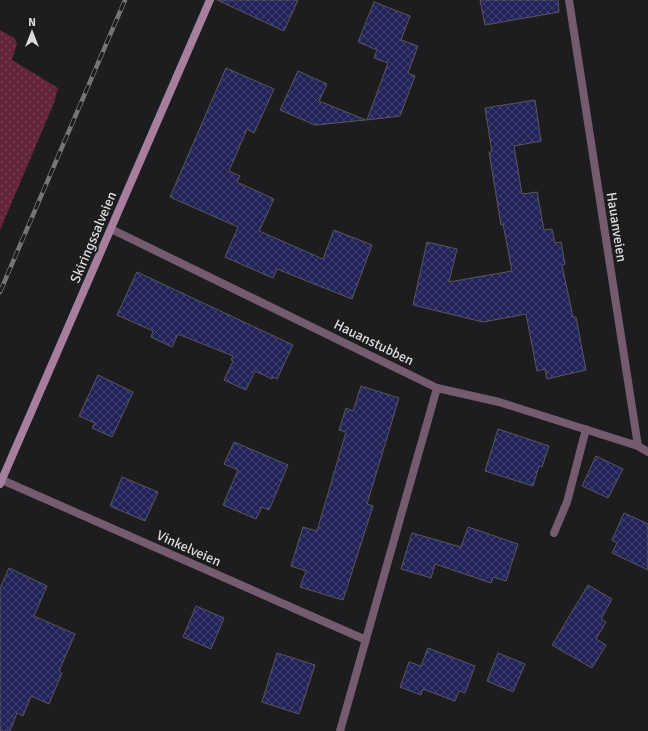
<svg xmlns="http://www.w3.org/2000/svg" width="648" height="731" viewBox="0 0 648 731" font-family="Signika,sans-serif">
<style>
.grass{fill:url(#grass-dots)}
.building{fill:url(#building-cross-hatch);stroke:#58595c}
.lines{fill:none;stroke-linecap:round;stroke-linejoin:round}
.service{stroke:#745b6e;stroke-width:8}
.minor{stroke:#745b6e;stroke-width:8}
.secondary{stroke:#a67f9e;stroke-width:8}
.rail-casing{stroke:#757476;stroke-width:4.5}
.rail{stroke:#1d1c1e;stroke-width:3;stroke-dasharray:9;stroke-linecap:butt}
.labels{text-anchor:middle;stroke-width:4;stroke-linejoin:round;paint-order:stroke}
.street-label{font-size:14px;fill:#dbdadc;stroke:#1d1c1e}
</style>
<defs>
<pattern id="grass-dots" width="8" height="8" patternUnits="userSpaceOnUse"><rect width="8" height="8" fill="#64243a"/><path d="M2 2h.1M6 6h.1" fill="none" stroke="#7a4356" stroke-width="1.8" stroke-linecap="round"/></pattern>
<pattern id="building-cross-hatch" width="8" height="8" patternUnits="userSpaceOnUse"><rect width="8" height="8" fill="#232259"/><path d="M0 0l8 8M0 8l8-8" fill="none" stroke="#424270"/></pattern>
</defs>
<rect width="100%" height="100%" fill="#1d1c1e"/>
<!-- grass -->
<path class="grass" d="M0 30 14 38 17 43 12 60 58 88 54 103 0 230Z"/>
<!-- building -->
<path class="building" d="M217 0H298L284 31Z
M480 0H558L559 12 485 25Z
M374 2 410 16 401 40 418 46 408 73 415 76 400 116 367 120 388 63 374 58 377 50 358 42Z
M226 68 274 89 254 133 247 129 229 171 240 176 237 182 274 199 259 231 323 259 334 230 372 245 352 299 277 269 273 278 225 257 238 227 170 197Z
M298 71 327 84 319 101 366 120 315 125 280 110Z
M535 100 541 141 514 146 522 194 537 192 544 230 552 229 555 243 561 242 565 264 562 265 573 317H576L586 370 547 379 545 369 537 371 526 314 483 322 413 305 427 242 457 249 449 282 512 271 503 224 501 225 489 152H492L485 108Z
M137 272 293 345 277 379 273 377 272 379 255 371 246 390 224 380 233 361 231 360 233 356 178 334 172 347 151 337 153 331 117 315Z
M98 375 133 392 112 437 92 428 95 423 79 416Z
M361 386 399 398 367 504 373 506 343 600 300 587 306 571 291 566 303 527 317 531 346 432 339 430 346 408 353 411Z
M498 429 549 446 542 467 539 466 533 486 485 471Z
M234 442 288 465 269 510 262 507 256 519 223 505 238 470 224 464Z
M596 456 623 469 608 498 582 486Z
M122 477 158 492 145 521 110 506Z
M624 513 648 524V570L612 553 617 543 612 540Z
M468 527 518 544 506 581 493 577 491 583 435 564 431 578 401 569 412 533 461 547Z
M9 568 47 586 34 616 75 634 59 671 62 673 49 704 31 696 23 716 17 713 10 731H0V588Z
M588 585 612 599 601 619 606 622 596 639 606 645 592 668 552 645Z
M196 606 224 618 211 649 183 637Z
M428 648 475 666 465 693 459 691 455 701 423 689 421 695 400 687 409 662 421 666Z
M277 653 315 665 299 714 262 702Z
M498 653 525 664 513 692 487 681Z"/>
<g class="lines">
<!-- service -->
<path class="service" d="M554 533 567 502 586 429"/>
<!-- minor -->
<path class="minor" d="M569 0 638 446
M111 229 437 388 499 402 638 446 648 452
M2 480 366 640
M340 731 437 388"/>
<!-- secondary -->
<path class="secondary" d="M0 484 210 0"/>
<defs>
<path id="rail" d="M0 292 125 0"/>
</defs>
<!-- rail casing -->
<use href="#rail" class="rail-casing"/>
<!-- rail -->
<use href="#rail" class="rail"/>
</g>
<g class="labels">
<!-- street labels -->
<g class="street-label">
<text transform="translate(617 227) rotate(81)" y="5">Hauanveien</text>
<text transform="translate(93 237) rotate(-67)" y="5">Skiringssalveien</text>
<text transform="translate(374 342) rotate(26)" y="5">Hauanstubben</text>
<text transform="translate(189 548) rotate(24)" y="5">Vinkelveien</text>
</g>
</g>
<!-- north arrow -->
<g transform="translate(32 32)" stroke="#1d1c1e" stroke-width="3" paint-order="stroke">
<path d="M0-3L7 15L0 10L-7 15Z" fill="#dbdadc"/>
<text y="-6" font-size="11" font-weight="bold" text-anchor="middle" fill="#dbdadc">N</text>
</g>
</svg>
